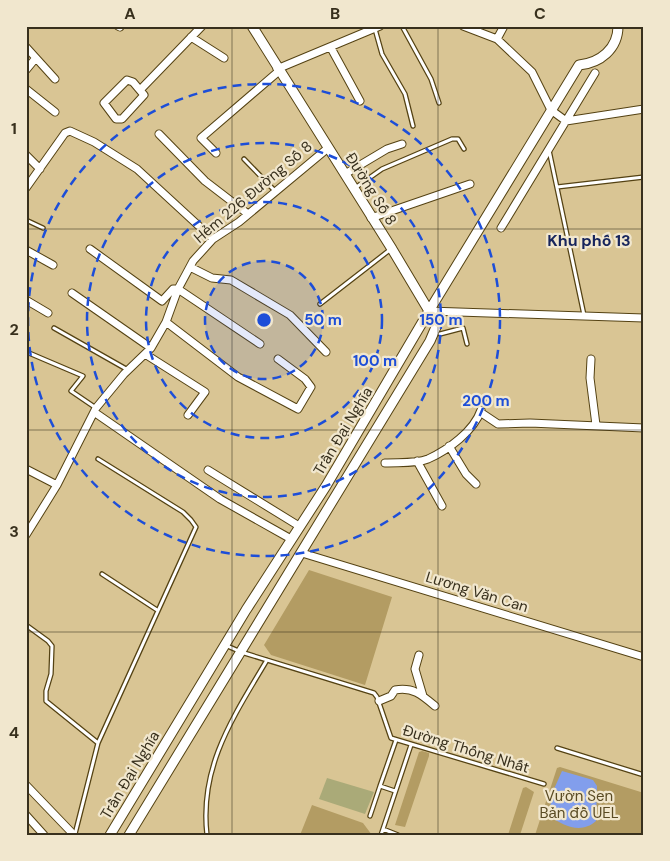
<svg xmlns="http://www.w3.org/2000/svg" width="670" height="861" viewBox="0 0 670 861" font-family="'DM Sans',sans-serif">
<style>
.green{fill:#b39c63}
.water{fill:#829eec}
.building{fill:#aaaa78}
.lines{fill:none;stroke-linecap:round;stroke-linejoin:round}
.service-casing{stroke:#544213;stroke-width:5.5}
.minor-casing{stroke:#544213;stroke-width:9}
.tertiary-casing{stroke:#544213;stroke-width:11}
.service{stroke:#fff;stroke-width:3}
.minor{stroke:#fff;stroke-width:7}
.tertiary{stroke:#fff;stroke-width:9}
.grid{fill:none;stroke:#38301d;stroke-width:1;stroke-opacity:0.55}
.ring{fill:none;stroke:#1d4ed8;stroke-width:2.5;stroke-dasharray:9 6}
.labels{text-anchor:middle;stroke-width:4.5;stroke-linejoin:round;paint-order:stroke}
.street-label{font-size:15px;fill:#38301d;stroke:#f1e7ce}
.park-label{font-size:15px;fill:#5a4b24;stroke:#f1e7ce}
.neighbourhood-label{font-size:16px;font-weight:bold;fill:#17255c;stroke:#f1e7ce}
.centre{fill:#1d4ed8;stroke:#f1e7ce;stroke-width:2.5}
.ring-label{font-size:15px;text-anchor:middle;font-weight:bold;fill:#1d4ed8;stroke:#f1e7ce;stroke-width:4.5;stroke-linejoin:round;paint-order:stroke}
.neatline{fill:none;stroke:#38301d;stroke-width:2}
.grid-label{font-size:16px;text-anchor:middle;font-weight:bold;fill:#38301d}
</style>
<rect width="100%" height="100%" fill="#d9c594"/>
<!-- green -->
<path class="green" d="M309 570 392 597 365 685 271 655 264 645Z
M422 751 429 753V756L405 827 395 825 419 752Z
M560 767 644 793 643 835H535L557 768Z
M526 787 534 792 520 835H508L523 788Z
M312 805 363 823 372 835H300Z"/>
<!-- water -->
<path class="water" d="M562 771 593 780 597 786 596 821C580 835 564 825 548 816L554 789Z"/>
<!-- building -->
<path class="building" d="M327 778 374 792 365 814 319 799Z"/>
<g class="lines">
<defs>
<path id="service" d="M402 26 431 79 439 103
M375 29 382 54 405 94 413 126
M549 150 584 315
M244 159 275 191
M557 187 644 177
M355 188 382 169 452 139H458L464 149
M26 220 43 228
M320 304 391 249
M54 328 128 370
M440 334 463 328 467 344
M29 353 83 376 71 391 96 408
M102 574 157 610
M26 625 48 641 52 646 51 674 46 691V701L98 743
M225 645 241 652 374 693 377 697 391 738 544 784
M557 748 644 775
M380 786 396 740
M370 816 380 786 395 791
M383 829 398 835
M75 834 98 743 196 527 191 520 183 512 98 459
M207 835C199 766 234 716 267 660
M381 835 411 745"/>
<path id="minor" d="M118 26 120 27
M463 26 497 39 532 72 551 110 566 121 644 109
M191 37 224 58
M497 39 504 26
M26 47 55 79
M331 48 360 101
M277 69 380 26
M26 70 35 59
M127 80 133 82 144 95 122 119H116L104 103Z
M26 89 55 112
M141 89 202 26
M159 134 205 181 248 214
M216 153 201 138 279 71
M26 155 40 169
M345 174 387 149 402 144
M26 188 65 133 70 131 94 142 137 169 213 239
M371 218 470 184
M501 228 595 73
M90 249 162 301 173 289H178L260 344
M26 250 53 265
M190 267 212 278 231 280 290 315 326 352
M72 293 151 348
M26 300 48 313
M429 311 644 318
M166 322 238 377 298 409 311 387 305 379 278 359
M145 354 205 392 188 415
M591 359 590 378 596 425
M94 412 220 499 291 539
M483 414 498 424 530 423 644 428
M449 446 466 474 476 484
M417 461 442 506
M385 463C399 462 415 464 428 459 448 450 474 431 481 410
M26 469 57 485
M208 470 299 526
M26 535 57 485 96 408 124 374 151 348 166 322 178 289 193 261 213 239 239 222 328 148
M302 553 644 657
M419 655 415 669 423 696
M379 701 391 696 395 690C413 687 421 694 435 706
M26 785 74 835
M26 815 44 835"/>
<path id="tertiary" d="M110 835 246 610 326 486 429 311 579 65C600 63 618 49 618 26
M129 835 430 341 436 327 429 311 392 249 252 26"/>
</defs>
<!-- service casing -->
<use href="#service" class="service-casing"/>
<!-- minor casing -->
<use href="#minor" class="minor-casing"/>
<!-- tertiary casing -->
<use href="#tertiary" class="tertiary-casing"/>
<!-- service -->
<use href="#service" class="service"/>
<!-- minor -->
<use href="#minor" class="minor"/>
<!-- tertiary -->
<use href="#tertiary" class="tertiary"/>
</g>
<!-- grid -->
<path class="grid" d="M232 26V835M438 26V835M26 229H644M26 430H644M26 632H644"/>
<!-- distance rings -->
<circle cx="264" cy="320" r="59" fill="#1d4ed8" fill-opacity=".12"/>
<g class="ring">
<circle cx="264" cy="320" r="59"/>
<circle cx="264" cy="320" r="118"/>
<circle cx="264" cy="320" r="177"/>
<circle cx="264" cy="320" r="236"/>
</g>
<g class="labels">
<!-- street labels -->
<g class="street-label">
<text transform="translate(371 189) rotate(58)" y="5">Đường Số 8</text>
<text transform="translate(253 192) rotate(-40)" y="5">Hẻm 226 Đường Số 8</text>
<text transform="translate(343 431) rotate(-59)" y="5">Trần Đại Nghĩa</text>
<text transform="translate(477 592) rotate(17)" y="5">Lương Văn Can</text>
<text transform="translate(466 749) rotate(17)" y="5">Đường Thống Nhất</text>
<text transform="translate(130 775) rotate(-59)" y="5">Trần Đại Nghĩa</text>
</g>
<!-- park labels -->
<g class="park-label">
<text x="579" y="801">Vườn Sen<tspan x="579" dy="17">Bản đồ UEL</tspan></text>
</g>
<!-- neighbourhood labels -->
<g class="neighbourhood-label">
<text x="589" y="246">Khu phố 13</text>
</g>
</g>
<circle cx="264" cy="320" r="8" class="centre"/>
<g class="ring-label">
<text x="323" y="325">50 m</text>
<text x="441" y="325">150 m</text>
<text x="375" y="366">100 m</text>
<text x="486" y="406">200 m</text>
</g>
<!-- border -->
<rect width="670" height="861" fill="none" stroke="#f1e7ce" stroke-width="55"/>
<rect x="28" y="28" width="614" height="806" class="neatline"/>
<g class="grid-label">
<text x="130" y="19">A</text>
<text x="335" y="19">B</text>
<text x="540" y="19">C</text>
<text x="14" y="134">1</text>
<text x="14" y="335">2</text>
<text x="14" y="537">3</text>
<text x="14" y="738">4</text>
</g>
</svg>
